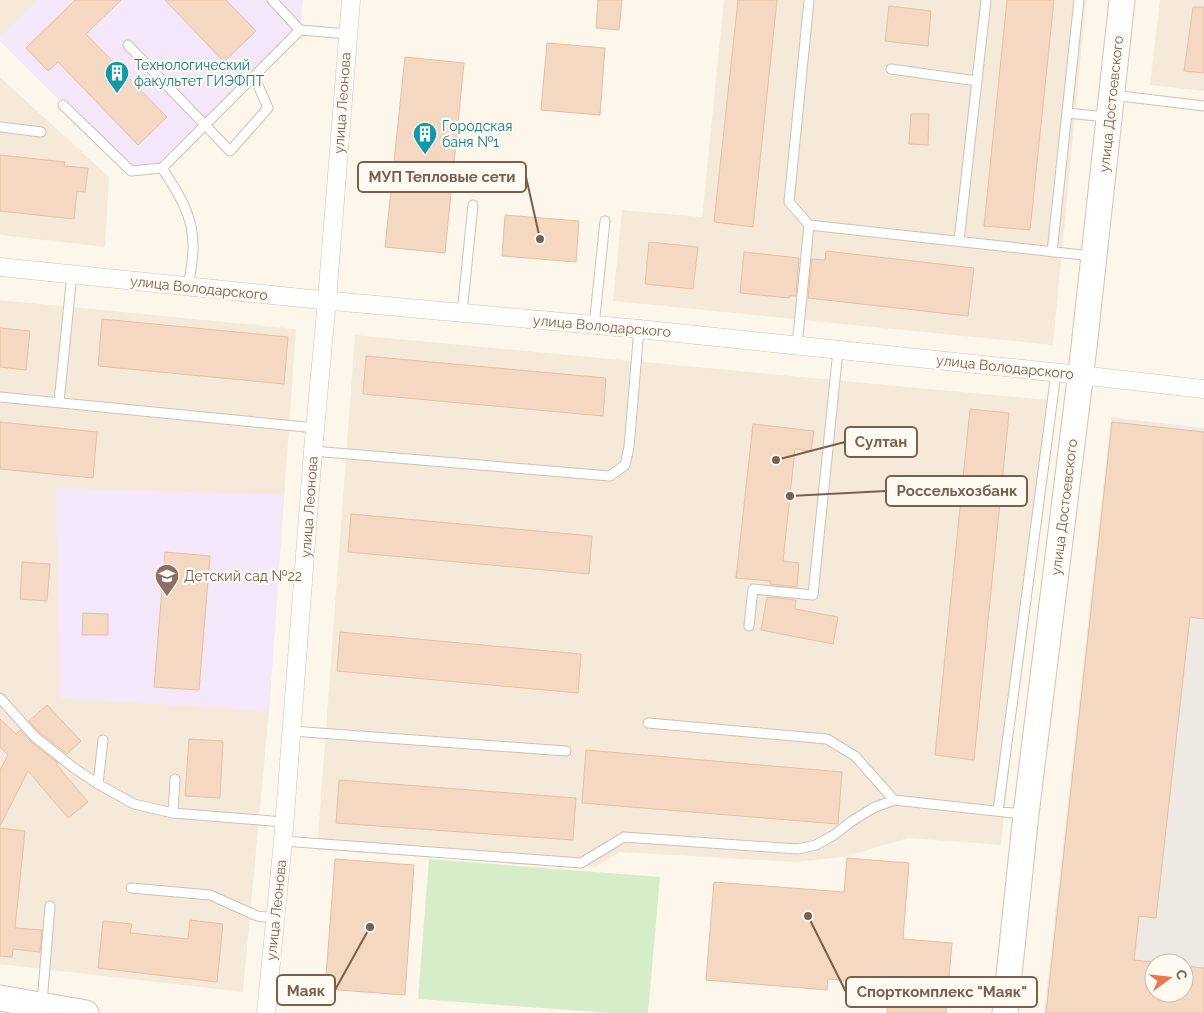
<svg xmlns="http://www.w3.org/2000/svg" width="1204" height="1013" viewBox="0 0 1204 1013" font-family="Raleway,sans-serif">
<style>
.residential{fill:#f5ead9}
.industrial{fill:#efe9e3;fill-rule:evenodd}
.education{fill:#f4e7fa}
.green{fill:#d5edc8}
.building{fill:#f4d8c1;stroke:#e7bfa1}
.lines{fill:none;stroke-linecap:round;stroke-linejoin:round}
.lane-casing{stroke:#d1c0af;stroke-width:11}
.street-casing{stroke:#d1c0af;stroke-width:19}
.secondary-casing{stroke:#d7c2af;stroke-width:27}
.lane{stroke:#fff;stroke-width:9}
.street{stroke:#fff;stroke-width:18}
.secondary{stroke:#fff;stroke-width:25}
.labels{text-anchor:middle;stroke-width:4.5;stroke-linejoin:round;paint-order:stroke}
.culture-label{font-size:14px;fill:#0d838f;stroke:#fffbf2;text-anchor:start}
.street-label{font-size:14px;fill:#7a5f4c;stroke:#fffbf2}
.education-label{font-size:14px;fill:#785e54;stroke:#fffbf2;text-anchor:start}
.leader{fill:none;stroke:#7a5f4c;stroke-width:2}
.callout-dot{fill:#7a5f4c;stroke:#fffbf2;stroke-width:2}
.callout{fill:#fffbf2;stroke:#7a5f4c;stroke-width:2}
.callout-label{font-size:15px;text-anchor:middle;font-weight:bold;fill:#7a5f4c}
</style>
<rect width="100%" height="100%" fill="#fdf7eb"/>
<!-- residential -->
<path class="residential" d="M0 0H41L0 37Z
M724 0H1086L1053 345 613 301 622 210 702 217Z
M1160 0H1204V91L1150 85Z
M0 77 109 177 105 247 0 235Z
M0 300 296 329 269 711 243 992 0 964Z
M355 335 1048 400 1001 845 908 838 844 857 796 862 620 852 595 867 317 850Z"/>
<!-- industrial -->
<path class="industrial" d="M1111 417 1204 428V1013H1044ZM1154 963H1184V993H1154Z"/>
<!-- education -->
<path class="education" d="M37 0H303L300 30 162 168 131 171 64 105 0 41V37Z
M56 488 284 495 269 711 60 698Z"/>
<!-- green -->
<path class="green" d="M429 859 660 877 648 1013H609L418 999Z"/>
<!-- building -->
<path class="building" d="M75 0H121L86 34 167 117 138 145 58 62 48 71 26 48Z
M165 0H226L256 31 224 62Z
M598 0H622L619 30 596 28Z
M738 0H777L753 227 714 222Z
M1007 0H1054L1030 230 984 226Z
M889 6 931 11 928 46 885 41Z
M1193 7H1204V73L1184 71Z
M547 43 605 48 600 115 541 110Z
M405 57 464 63 445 253 385 247Z
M911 114H929L928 145 909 144Z
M0 155 65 162 64 166 88 168 85 192 77 191 74 219 0 211Z
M505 215 579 221 576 262 502 256Z
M649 242 698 247 693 289 645 284Z
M826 251 974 268 968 316 808 298 812 259 825 260Z
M744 252 799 258 796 296H789V298L740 293Z
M102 319 288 337 284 384 98 366Z
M0 328 30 331 26 370 0 367Z
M366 356 606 378 603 416 363 394Z
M970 409 1009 413 974 760 935 755Z
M0 422 97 432 93 478 0 469Z
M1112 422 1204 432V619L1190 617 1156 918 1139 916 1134 960 1162 963H1154V993H1184V966L1204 968V1013H1046Z
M753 424 814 431 811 451 795 449 783 561 799 563 797 587 770 584V581L736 578Z
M351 514 592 536 589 574 348 552Z
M165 552 210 556 199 690 154 687Z
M22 562 50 564 47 601 20 599Z
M767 597 796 600 795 609 838 617 833 644 761 630Z
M83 613 108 614V635H82Z
M340 632 581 654 578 693 337 671Z
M47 705 81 741 67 754 39 732 29 721Z
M0 719 16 734 20 730 31 742 58 763 56 764 88 802 68 818 28 771 0 826V770L8 755 0 747Z
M189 739 223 741 220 798 185 796Z
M586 750 842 772 838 824 582 803Z
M339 780 576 798 573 840 336 823Z
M0 828 25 831 15 928 42 930 40 952 13 949 12 957 0 956Z
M847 858 909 863 903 939 952 943 946 1013H887L889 984 828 979 827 990 706 980 714 882 844 892Z
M335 859 414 865 405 995 325 989Z
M190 920 223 924 217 982 98 968 103 921 132 924 130 933 188 939Z"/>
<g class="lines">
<defs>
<path id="lane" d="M300 30 348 34
M128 45 230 151 268 108 254 76
M891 69 977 81
M1112 95 1204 106
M63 105 131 171 162 168 300 30 272 0
M1067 113 1107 117
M0 127 41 132
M162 168C177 191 193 215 193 244 194 258 190 273 188 287
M809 225 1092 256
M959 241 986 0
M1052 252 1079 0
M462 313 473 205
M594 326 605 221
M797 346 809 225 789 202 809 0
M0 397 316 428
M59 402 72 274
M313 451 610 476 625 465 629 447 639 329
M749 626 753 589 813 595 838 350
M0 698 35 737 74 768 98 784 134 804 173 813 284 822
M648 723 827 739 855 756 894 800
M292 731 566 751
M98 784 103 740
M998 811 1056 373
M173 813 175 779
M283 841 581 863 624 837 798 849 816 845 834 835 852 821 873 808 894 800 1023 814
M131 888 210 895 257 916 275 918
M42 1003 50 906"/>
<path id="street" d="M0 267 311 299 639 329 1080 375 1204 389
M266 1013 283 841 313 451 327 300 351 0"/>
<path id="secondary" d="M0 998 86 1013
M1005 1013 1026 814 1084 347 1122 0"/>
</defs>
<!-- lane casing -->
<use href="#lane" class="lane-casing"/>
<!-- street casing -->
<use href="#street" class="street-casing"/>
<!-- secondary casing -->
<use href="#secondary" class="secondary-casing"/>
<!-- lane -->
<use href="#lane" class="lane"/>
<!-- street -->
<use href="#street" class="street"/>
<!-- secondary -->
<use href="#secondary" class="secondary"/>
</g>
<!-- icons -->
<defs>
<symbol id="building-pin" viewBox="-11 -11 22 30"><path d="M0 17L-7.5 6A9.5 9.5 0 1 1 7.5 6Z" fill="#0f9aa8" stroke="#fffbf2"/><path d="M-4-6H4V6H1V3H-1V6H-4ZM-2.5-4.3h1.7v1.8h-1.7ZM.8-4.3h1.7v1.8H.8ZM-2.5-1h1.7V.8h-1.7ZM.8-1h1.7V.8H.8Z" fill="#fff"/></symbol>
<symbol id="school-pin" viewBox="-11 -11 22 30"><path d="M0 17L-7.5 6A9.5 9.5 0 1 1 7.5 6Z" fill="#8d6e63" stroke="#fffbf2"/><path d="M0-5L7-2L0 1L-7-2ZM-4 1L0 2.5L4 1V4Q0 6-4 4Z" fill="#fff"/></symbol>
</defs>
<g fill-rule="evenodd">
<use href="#building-pin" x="103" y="59" width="28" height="38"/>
<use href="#building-pin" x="411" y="120" width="28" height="38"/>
<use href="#school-pin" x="153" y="562" width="28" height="38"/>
</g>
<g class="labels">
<!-- culture labels -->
<g class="culture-label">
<text x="134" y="70">Технологический<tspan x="134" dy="16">факультет ГИЭФПТ</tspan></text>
<text x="442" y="131">Городская<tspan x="442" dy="16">баня №1</tspan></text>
</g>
<!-- street labels -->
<g class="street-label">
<text transform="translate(342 103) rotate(-86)" y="5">улица Леонова</text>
<text transform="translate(1111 104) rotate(-84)" y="5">улица Достоевского</text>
<text transform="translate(199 288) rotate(6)" y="5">улица Володарского</text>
<text transform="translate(602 326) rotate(5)" y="5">улица Володарского</text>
<text transform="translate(1005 367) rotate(6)" y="5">улица Володарского</text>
<text transform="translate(309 507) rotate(-86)" y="5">улица Леонова</text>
<text transform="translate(1064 507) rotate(-83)" y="5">улица Достоевского</text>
<text transform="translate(276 910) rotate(-84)" y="5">улица Леонова</text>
</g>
<!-- education labels -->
<g class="education-label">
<text x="184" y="581">Детский сад №22</text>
</g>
</g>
<!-- callouts -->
<path class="leader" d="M540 239L526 177M776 460L845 442M790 496L886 491M370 927L335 990M808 916L846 992"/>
<g class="callout-dot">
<circle cx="540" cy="239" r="5"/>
<circle cx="776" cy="460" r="5"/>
<circle cx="790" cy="496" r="5"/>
<circle cx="370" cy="927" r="5"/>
<circle cx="808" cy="916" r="5"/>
</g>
<g class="callout">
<rect x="358" y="162" width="168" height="30" rx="5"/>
<rect x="845" y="427" width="72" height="30" rx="5"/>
<rect x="886" y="476" width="141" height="30" rx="5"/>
<rect x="277" y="975" width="58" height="30" rx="5"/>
<rect x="846" y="977" width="191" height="30" rx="5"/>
</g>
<g class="callout-label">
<text x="442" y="182">МУП Тепловые сети</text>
<text x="881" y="447">Султан</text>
<text x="957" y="496">Россельхозбанк</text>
<text x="306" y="996">Маяк</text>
<text x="942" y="997">Спорткомплекс "Маяк"</text>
</g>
<!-- north arrow -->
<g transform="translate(1169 978) rotate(75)"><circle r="24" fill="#fffbf2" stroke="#cabdb0"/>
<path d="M0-4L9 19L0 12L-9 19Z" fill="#ea784d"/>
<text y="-8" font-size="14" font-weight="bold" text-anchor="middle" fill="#7a5f4c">С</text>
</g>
</svg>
